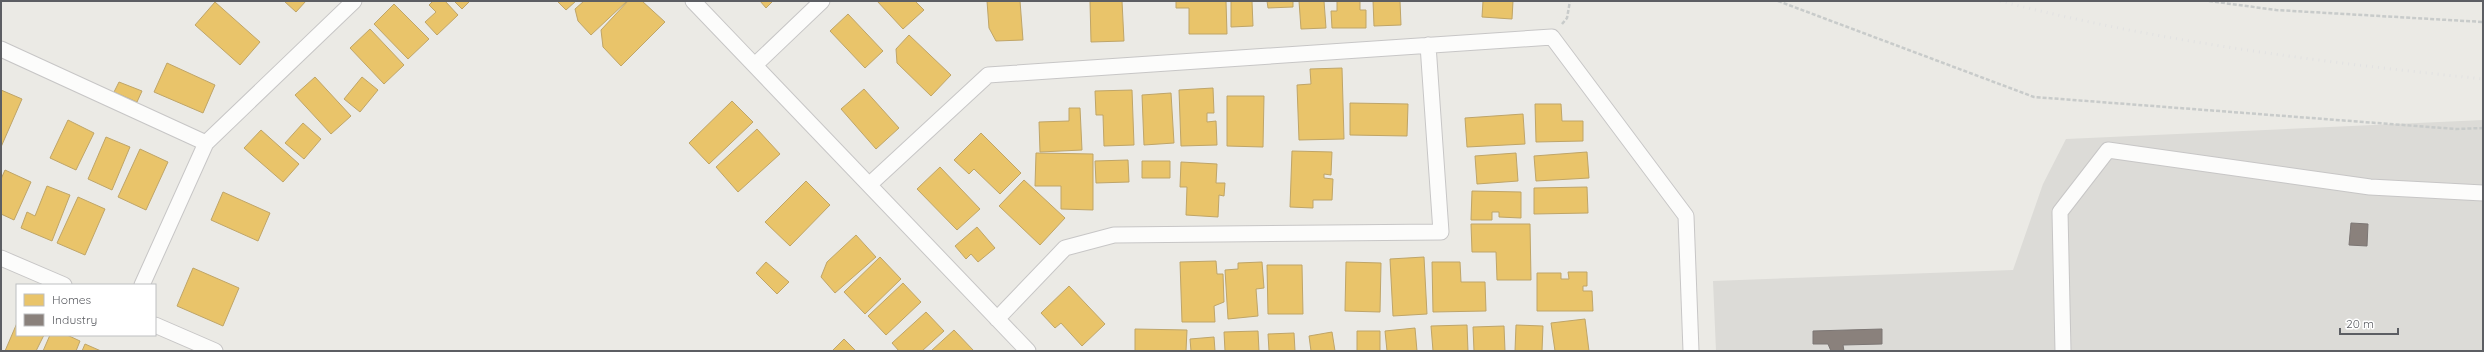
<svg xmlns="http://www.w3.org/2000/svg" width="2484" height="352" viewBox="0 0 2484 352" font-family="Quicksand,sans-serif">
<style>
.industrial{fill:#dcdbd7}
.homes{fill:#e9c46a;stroke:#bfa568}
.industry{fill:#8a817c;stroke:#7c7674}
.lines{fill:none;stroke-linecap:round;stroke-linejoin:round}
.street-casing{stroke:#c7c6c6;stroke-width:17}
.path{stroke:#c8cbca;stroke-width:2.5;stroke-dasharray:4 2;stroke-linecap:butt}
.street{stroke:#fcfcfb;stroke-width:15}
.rail{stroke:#e2e2e2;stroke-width:3;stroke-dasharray:1 5;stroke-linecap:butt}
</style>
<rect width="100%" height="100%" fill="#ebeae5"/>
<!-- industrial -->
<path class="industrial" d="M2483 120V351H1716L1713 281 2013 270 2043 184 2066 139Z"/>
<!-- homes -->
<path class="homes" d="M284 1H306L296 12Z
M433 1H445L458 15 437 35 425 22 436 12 429 5Z
M454 1H470L462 9Z
M557 1H576L566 10Z
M584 1H627L591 35 578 21 575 9Z
M628 1H642L665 22 621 66 603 47 601 30Z
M760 1H773L766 8Z
M877 1H915L924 10 903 29Z
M987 1H1020L1023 40 996 41 989 28Z
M1090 1H1122L1124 41 1091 42Z
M1176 1H1226L1227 34H1189V8H1176Z
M1231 1H1252L1253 26 1231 27Z
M1267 1H1293V7L1268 8Z
M1299 1H1324L1326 28 1301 29Z
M1337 1H1360V10H1366V28H1332L1331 11H1337Z
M1373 1H1400L1401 25 1374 26Z
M1483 1H1513L1512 19 1482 17Z
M215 2 260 42 240 65 195 25Z
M394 4 429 39 408 59 374 24Z
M848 14 883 51 865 68 830 31Z
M370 29 404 65 384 84 350 48Z
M909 35 951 75 931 96 897 63 896 49Z
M167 63 215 85 203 113 154 92Z
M1342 68 1344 139 1299 140 1297 85 1311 84 1310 69Z
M315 77 351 116 331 134 295 95Z
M362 77 378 90 360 112 344 99Z
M119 82 142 91 137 102 114 92Z
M1213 88 1214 113H1207V122L1216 121 1217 145 1181 146 1179 90Z
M864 89 899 128 876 149 841 109Z
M1 90 22 99 1 147Z
M1132 90 1134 145 1104 146 1103 115H1096L1095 91Z
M1171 93 1174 143 1144 145 1142 95Z
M1227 96H1264L1263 147 1227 146Z
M732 101 753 122 709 164 689 143Z
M1350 103 1408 104 1407 136 1350 135Z
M1535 104H1561L1562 121H1583V141L1536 142Z
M1069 108H1080L1082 150 1040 152 1039 122 1069 121Z
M1523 114 1525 144 1467 147 1465 118Z
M68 120 94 133 76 170 50 158Z
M303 123 321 139 304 159 285 143Z
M757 129 780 154 738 192 716 167Z
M261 130 299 164 283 182 244 148Z
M981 133 1021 173 1000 194 974 169 969 174 954 160Z
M106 137 130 147 112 190 88 179Z
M140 149 168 162 146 210 118 197Z
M1292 151 1332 152 1331 175 1324 174V178L1333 179 1332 200H1313V208L1290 207Z
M1587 152 1589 178 1536 181 1534 156Z
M1036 153 1093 154V210L1061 209V186H1035Z
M1516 153 1518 181 1477 184 1475 156Z
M1128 160 1129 182 1096 183 1095 161Z
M1142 161H1170V178H1142Z
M1181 162 1217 164 1216 183H1225L1224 196 1219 195 1218 217 1186 215 1187 187H1180Z
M940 167 980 209 957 230 917 189Z
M5 170 31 182 14 220 1 214V179Z
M1024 180 1065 218 1040 245 999 206Z
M806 181 830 205 790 246 765 222Z
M47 186 70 195 52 241 21 228 27 212 35 216Z
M1587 187 1588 213 1534 214V188Z
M1472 191 1521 192V218L1499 217V212H1492V220H1471Z
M223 192 270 213 258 241 211 220Z
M78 197 105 209 85 255 57 243Z
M1471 224H1530L1531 280H1497L1496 252H1472Z
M977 227 995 248 978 262 971 254 966 259 955 246Z
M856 235 876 257 835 293 821 277 827 262Z
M880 257 901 279 865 314 844 292Z
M1424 257 1427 314 1393 316 1390 259Z
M1216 261 1217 274H1223L1224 302 1214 306 1215 322H1182L1180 262Z
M766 262 789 282 777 294 756 273Z
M1262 262 1264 288 1256 289 1258 316 1228 319 1225 270 1238 269V263Z
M1346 262 1381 263 1380 312 1345 311Z
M1432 262H1460L1461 282H1485L1486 311 1433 312Z
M1267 265H1302L1303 314H1268Z
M193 268 239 288 223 326 177 306Z
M1568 272H1587V286H1583V291H1592L1593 311H1537V273H1561V279H1569Z
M903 283 921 302 886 335 868 316Z
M1069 286 1105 324 1082 346 1061 323 1055 328 1041 313Z
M926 312 944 331 922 351H899L892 343Z
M1585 319 1589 351H1555L1551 323Z
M17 323V335H44L36 351H5Z
M1467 325 1468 351H1433L1431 326Z
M1516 325 1543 326 1542 351H1515Z
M1504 326 1505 351H1474L1473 327Z
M1415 328 1417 351H1387L1385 331Z
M1135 329 1187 330 1186 351H1135Z
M954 330 974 351H931Z
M1258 331 1259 351H1225L1224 332Z
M1357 331H1380V351H1357Z
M1332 332 1335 351H1311L1309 336Z
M1294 333 1295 351H1269L1268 334Z
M50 335H67L80 341 76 351H43Z
M1214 337 1215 351H1191L1190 339Z
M844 339 856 351H832Z
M85 344 101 351H82Z"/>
<!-- industry -->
<path class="industry" d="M2351 223 2368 224 2367 246 2349 245Z
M1882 329V344L1843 345 1844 351H1831L1828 344H1813V331Z"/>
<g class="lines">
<defs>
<path id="street" d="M693 1 1028 351
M1 49 206 143
M755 65 822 1
M869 185 988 75 1552 37 1686 216 1691 351
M1 258 64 285
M142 285 206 143 354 1
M997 319 1065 248 1114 235 1441 232 1428 45
M155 325 215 351
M2063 351 2060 212 2108 150 2370 187 2483 193"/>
</defs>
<!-- street casing -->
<use href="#street" class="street-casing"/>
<!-- path -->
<path class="path" d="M1778 1 2034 97 2456 129 2483 128
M2209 1 2276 10 2483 22
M1562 24 1567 18 1570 1"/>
<!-- street -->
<use href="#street" class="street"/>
<!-- rail -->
<path class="rail" d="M2000 1C2158 42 2321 62 2483 79"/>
</g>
<!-- border -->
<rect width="2484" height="352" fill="none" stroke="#5c5e63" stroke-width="4"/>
<!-- legend -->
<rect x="16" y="284" width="140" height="52" fill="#ffffff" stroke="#bebfc1"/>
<rect x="24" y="294" width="20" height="12" fill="#e9c46a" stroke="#bebfc1"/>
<text x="52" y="304" font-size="12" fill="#5c5e63">Homes</text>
<rect x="24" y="314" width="20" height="12" fill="#8a817c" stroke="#bebfc1"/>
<text x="52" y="324" font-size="12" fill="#5c5e63">Industry</text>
<!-- scale -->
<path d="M2340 328v6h58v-6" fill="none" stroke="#5c5e63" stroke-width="2"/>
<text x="2346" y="328" font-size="12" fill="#5c5e63" stroke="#ffffff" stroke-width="3" paint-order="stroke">20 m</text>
</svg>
